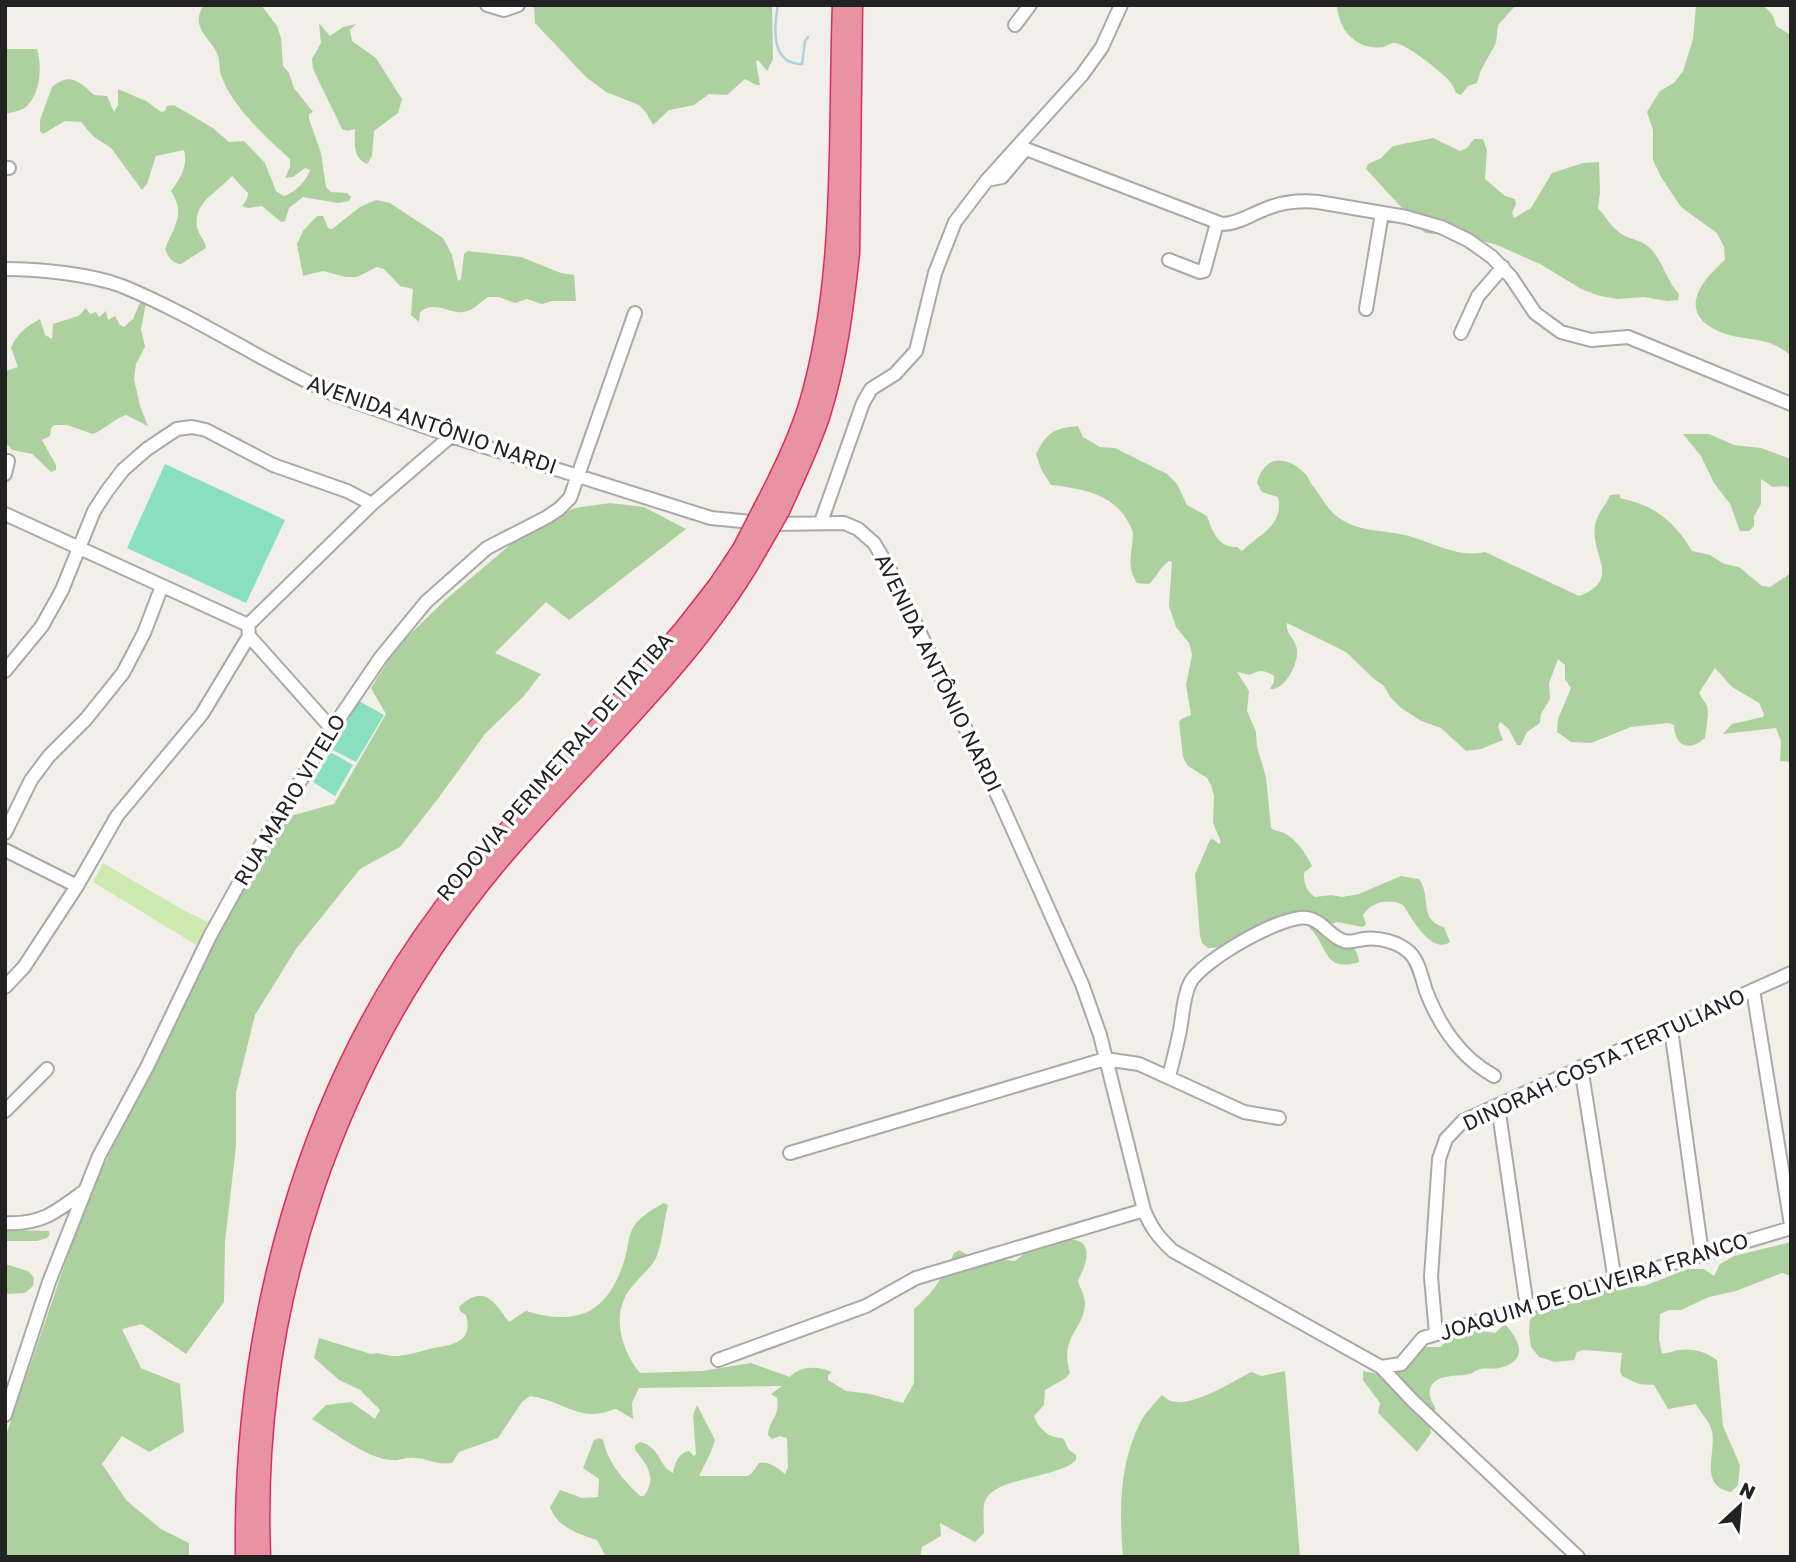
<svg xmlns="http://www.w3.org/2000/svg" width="1796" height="1562" viewBox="0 0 1796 1562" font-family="'Golos Text',sans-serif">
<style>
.grass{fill:#cdebb0}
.forest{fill:#add19e}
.pitch{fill:#88e0be}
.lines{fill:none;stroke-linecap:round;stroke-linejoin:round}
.stream{stroke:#aad3df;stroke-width:2.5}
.minor-casing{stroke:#a9a9a9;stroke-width:16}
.highway-casing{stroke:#dc2a67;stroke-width:21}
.minor{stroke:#fff;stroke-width:12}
.highway{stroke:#e892a2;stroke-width:18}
.highway-bridge-casing{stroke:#dc2a67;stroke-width:21;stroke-linecap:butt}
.highway-bridge{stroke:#e892a2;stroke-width:18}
.labels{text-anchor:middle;stroke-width:7;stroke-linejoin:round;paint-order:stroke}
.street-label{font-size:21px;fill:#222;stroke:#fff}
</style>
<rect width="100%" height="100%" fill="#f2efe9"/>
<!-- grass -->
<path class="grass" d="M103 863 183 910 210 923 198 946 93 882Z"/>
<!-- forest -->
<path class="forest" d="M204 5H261L277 26 281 38 283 66 289 73 294 88 313 112 309 114V119L321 153 326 187 331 192 347 193 351 197 349 201 338 203 303 197 289 208 285 221 281 222 262 206 248 208 242 206 247 199 248 193 232 176C218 192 193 202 197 227 198 234 205 240 206 248L181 264C173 264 168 257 165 249 174 226 186 214 171 191 181 177 188 167 184 150L156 156 147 184 142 190 111 148 93 136 81 122 65 121 43 134 40 131V120L52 87C70 72 79 81 94 95L107 96 114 112 118 105V89L146 101 161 112 165 111 167 106 174 105 213 128 229 142 244 141 265 163 276 191 284 196C295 193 307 180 310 170L305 168 293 177 285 178 290 167V159C267 138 231 106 221 75 219 68 220 60 217 53 210 37 189 27 204 5Z
M534 5H772L773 59 767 71 758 60 756 61 760 85H756L745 79 727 95 709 94 694 105 669 110 653 125 645 111 639 105 606 92 586 77 535 23Z
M1337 5H1516L1498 25 1496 43 1481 70 1477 83 1468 86 1461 95 1456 93C1455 91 1453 85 1451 83 1445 74 1404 42 1394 43 1390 43 1387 46 1383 47 1356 51 1338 29 1337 5Z
M1696 5H1762C1771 11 1774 16 1776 26L1791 35V355C1785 351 1778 346 1772 344 1757 338 1739 339 1723 333 1677 315 1697 284 1725 260L1724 247 1717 233 1681 207 1661 177 1653 160V130L1647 112 1660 91 1674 83 1683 71 1693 39Z
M319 23 330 36 343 27 356 24 350 30 352 41 376 58 402 99 398 113 374 131 372 156 367 164C352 158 355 142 355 129L347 131 342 129 313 69 312 59 321 43Z
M5 49H37C42 66 41 92 27 106 22 111 12 112 5 114Z
M1433 138 1460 151 1467 148 1474 139H1483L1487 150 1485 179 1505 196 1515 199 1516 204 1512 213 1514 218 1531 208 1552 173 1583 163 1599 162 1600 192 1598 208C1605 216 1612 228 1620 233 1629 240 1641 239 1650 248 1663 261 1666 280 1679 294L1678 300 1667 301 1644 297 1617 299 1600 296 1581 289 1542 265 1497 245 1471 238 1425 233 1366 169 1368 164 1381 158 1393 146Z
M376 200 390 203 443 238 452 255 458 281 461 279 464 254 468 251 521 257 561 273 574 275 576 301H552L542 304 527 299 515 303 499 297H488C480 302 473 311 463 312 449 314 435 300 420 312L419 322 411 315 413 289 400 286 384 269 377 267 357 277H346L323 271 303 276 297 244 303 231 317 216H323L328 228 332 229 360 207Z
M140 303H146L141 329 145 347 136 364 134 379 140 406 148 426 126 415C113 419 106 429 93 434L67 425H54L51 428 50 436 42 440 56 465V470L51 472 32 454 12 450 5 442V371L18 367 11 348C17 333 26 327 40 319L45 335 52 339 53 324 78 316 86 308 90 314 96 312 99 317 106 311 108 320 115 316 120 325 124 327 133 319Z
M1078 426 1083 437 1100 447 1115 448 1167 474 1177 484 1187 505 1207 516C1212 531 1219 548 1237 547L1242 551C1259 534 1284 526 1278 497L1262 492 1257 483C1263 459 1281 454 1300 469 1305 474 1308 475 1310 482 1320 494 1328 512 1342 520 1360 531 1379 530 1400 534 1428 539 1455 559 1485 552L1579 596C1623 579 1590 557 1595 525 1597 514 1606 505 1610 495L1620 494V498C1656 506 1674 521 1692 551L1710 555 1724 564 1739 567 1762 586 1770 587 1791 573V762L1780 761 1781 741 1776 728 1723 734 1732 724 1763 717 1764 714 1759 703 1732 687 1715 668 1699 693 1707 706 1708 715 1705 738C1689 752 1675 747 1674 725L1668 723 1631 727 1591 743 1571 742 1557 732 1558 719 1571 688 1565 679V665L1558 659 1549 683 1550 699 1541 714 1540 723 1527 732 1521 745H1517L1508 728 1500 722 1498 727 1503 740 1481 749 1466 751 1441 728 1421 721 1401 708 1391 698 1384 686 1374 679 1346 652 1287 623C1285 634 1295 638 1297 649 1299 663 1285 691 1270 689L1274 682V676C1264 670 1260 669 1250 675L1237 672 1249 691 1247 711 1256 732 1257 747 1266 777 1271 828C1276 832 1281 831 1286 834 1298 841 1306 854 1312 866L1304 873C1304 885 1306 890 1315 897L1331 895 1342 897 1359 894 1401 876 1419 879C1432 897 1418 920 1444 927L1450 942C1432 955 1412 919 1403 905 1389 898 1371 902 1363 915L1366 924 1363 927 1337 922 1330 924C1338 939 1358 942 1359 962 1322 973 1329 946 1309 927 1304 922 1294 920 1287 918L1226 947 1208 948 1202 943 1200 936 1195 874 1210 840 1213 839 1219 844 1221 842 1213 823 1214 796 1211 785 1207 778 1188 766 1183 757 1179 722 1181 719 1191 715 1186 685 1192 655 1189 643 1176 627 1169 606 1172 562 1169 561C1160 567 1157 577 1149 584L1137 583C1126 567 1132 553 1133 535 1133 529 1130 526 1127 520 1113 494 1079 488 1051 485L1041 469 1036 454C1047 433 1053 428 1078 426Z
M1683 434H1709L1734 445 1761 448 1791 459V488L1784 486 1773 487 1761 479V504L1754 516V526L1749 531H1740L1730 504 1714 483 1701 456Z
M610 503 644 507 686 529 569 620 546 602 495 653 541 674 523 697 485 734 437 800 400 847 360 869 296 949 255 1015 236 1092V1146L225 1242 224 1302 186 1354 142 1324 122 1329 141 1368 180 1384 184 1432 149 1452 122 1436 102 1464 127 1501 161 1529 189 1543V1557H5V1438L88 1197 240 891 290 816 334 804 386 714 371 688 397 647 445 600 529 529 575 508Z
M664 1203 668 1205C664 1220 662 1245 656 1258 650 1270 632 1283 625 1297 613 1321 623 1353 640 1373L702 1371 751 1363 790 1377C800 1365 819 1366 832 1372L828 1375V1380L846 1391 870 1394 903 1403 914 1383V1309C932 1294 945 1275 954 1253L959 1250 971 1257 1015 1261C1021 1256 1027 1251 1033 1247 1039 1244 1047 1243 1054 1241 1092 1233 1092 1253 1078 1281 1080 1288 1085 1296 1085 1303 1084 1332 1059 1334 1070 1373L1066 1378 1045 1390 1044 1405 1034 1416C1039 1430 1049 1438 1063 1438L1069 1450 1076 1455V1460C1056 1480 989 1476 984 1505 983 1514 984 1524 984 1533L975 1542 940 1523 941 1536 922 1547 920 1557H606L597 1540C578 1534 557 1527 550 1507L560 1490 582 1498 598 1497 599 1479 583 1468 594 1440 599 1438 603 1440C609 1465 623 1479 640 1496H644C657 1478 648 1466 635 1450V1445L640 1442C661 1447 658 1466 673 1473 675 1463 678 1453 689 1451L694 1456 696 1454 693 1415 697 1405 715 1440 711 1452 699 1476H747L752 1473 759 1463C770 1461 778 1468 785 1474L788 1467 787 1438 780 1436 772 1439 768 1435C770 1417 780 1418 777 1398L771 1394 782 1386 639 1388 632 1403 633 1419 616 1409C606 1412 594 1416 583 1413 565 1409 549 1398 530 1396L522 1402 498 1438 459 1452 452 1463C433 1465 429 1458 414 1458 406 1457 399 1461 392 1460 369 1460 332 1431 312 1419L326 1405 351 1402 375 1419 380 1410 360 1390 339 1380 314 1358 319 1338 371 1354C380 1351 387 1357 397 1356 408 1355 419 1352 429 1349 450 1345 474 1344 466 1315L460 1311 459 1307C484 1283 494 1302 509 1322L526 1311C579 1327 609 1312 625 1258 628 1247 628 1236 634 1226 640 1217 654 1208 664 1203Z
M5 1230 49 1231 50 1234 47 1238 37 1241H5Z
M1791 1242V1276L1782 1273 1736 1291 1709 1297 1681 1310H1669L1660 1314 1659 1339 1662 1353C1669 1354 1672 1351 1679 1350 1693 1348 1706 1352 1717 1360L1723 1426 1740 1465 1738 1485 1731 1492C1696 1485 1719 1449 1711 1428 1708 1420 1700 1412 1696 1404L1668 1409 1654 1385 1639 1384 1622 1376 1620 1371 1622 1353 1584 1350 1577 1352 1574 1360 1555 1362 1539 1357 1531 1347 1529 1332 1530 1320 1534 1313 1545 1307 1576 1303 1613 1289 1644 1286 1688 1269H1704L1714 1276 1720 1264 1734 1256Z
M5 1264 28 1271 34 1278 33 1286 25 1293 5 1294Z
M1505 1324C1520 1341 1529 1360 1500 1368 1493 1370 1485 1367 1478 1370 1471 1372 1476 1373 1469 1374 1457 1377 1435 1373 1430 1389 1428 1396 1433 1404 1436 1409L1427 1413 1431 1433 1417 1452 1378 1413 1380 1403 1363 1380V1371L1393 1377 1425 1347H1441C1453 1328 1474 1330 1495 1333Z
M1285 1371 1300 1557H1123C1119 1510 1119 1464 1141 1421 1146 1412 1155 1403 1162 1395 1165 1397 1167 1400 1171 1401 1192 1408 1234 1381 1251 1372L1262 1376Z"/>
<!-- pitch -->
<path class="pitch" d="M165 464 285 520 246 603 127 548Z
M359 701 384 715 356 762 331 749Z
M330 752 353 765 335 796 313 782Z"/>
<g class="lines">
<!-- stream -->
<path class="stream" d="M778 5C774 27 770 64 802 64L805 41 808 37"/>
<defs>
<path id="minor" d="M487 5 504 10 518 5
M1015 25 1030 5
M1026 149 1222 224C1237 224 1250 215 1263 210 1281 202 1299 200 1318 202L1406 217 1441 227 1468 240 1492 257 1511 277 1535 313 1561 332 1591 340 1628 337 1791 404
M5 168H9
M987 180 1002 177 1023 152
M1169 260 1200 272 1204 271 1217 223
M5 269C39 269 90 274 122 286 195 316 261 361 333 394L451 436 711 518 771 524 844 523 858 529 874 543 889 568 1001 803 1082 984 1100 1035 1144 1210 916 1278 866 1306 718 1360
M1366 309 1382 213
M1461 333 1478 296 1503 267
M5 474 8 461
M5 514 248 625
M821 522 863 403 871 389 895 374 916 351 935 273 955 222 987 180 1082 75 1102 47 1121 5
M249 636 332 729
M5 671 42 626 62 590 94 511 107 491 123 470 147 449 177 429 192 427 206 430 273 465 347 491 372 504
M5 833 31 780 49 756 86 719 123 673 144 633 162 586
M5 850 77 886
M5 987 24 967 77 886 117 816 202 714 249 636 248 625 372 504 451 436
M1753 990 1791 1225
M1671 1029 1702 1254
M1581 1067 1615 1281
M1169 1076C1173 1061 1177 1045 1180 1030 1183 1014 1183 997 1190 983 1201 961 1284 913 1308 918 1323 921 1330 937 1344 941 1350 943 1357 940 1364 939 1379 937 1398 942 1409 952 1419 961 1422 979 1426 991 1440 1027 1460 1057 1494 1076
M1498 1106 1527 1307
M5 1111 47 1069
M790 1153 1105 1059 1139 1064 1244 1112 1279 1118
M1144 1210C1151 1228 1159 1238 1173 1251L1381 1367 1413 1401 1578 1557
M5 1223C41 1225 56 1212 83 1192
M1436 1334 1431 1277 1439 1159 1446 1139 1463 1121 1791 973
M1381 1367 1401 1364 1423 1338 1791 1228
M5 1415 49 1282 99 1156 147 1067 210 936 253 858 332 729 381 657 426 602 487 548 547 517 559 509 570 498 635 313"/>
<path id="highway" d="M763 508C780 476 797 441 808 406 846 278 837 138 842 5
M780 511C794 480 809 449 820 417 837 364 844 309 850 253L853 5
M245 1557C242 1328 304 1093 443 908 472 870 505 834 536 798 585 742 634 686 683 630L718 585 742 549
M261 1557C251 1306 334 1061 494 867 580 763 690 669 757 551"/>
</defs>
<!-- minor casing -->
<use href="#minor" class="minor-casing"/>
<!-- highway casing -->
<use href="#highway" class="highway-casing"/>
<!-- minor -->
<use href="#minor" class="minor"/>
<!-- highway -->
<use href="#highway" class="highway"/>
<defs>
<path id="highway-bridge" d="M742 549 763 508
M757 551 780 511"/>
</defs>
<!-- highway-bridge casing -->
<use href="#highway-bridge" class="highway-bridge-casing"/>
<!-- highway-bridge -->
<use href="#highway-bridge" class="highway-bridge"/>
</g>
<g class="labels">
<!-- street labels -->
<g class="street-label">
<text transform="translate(432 425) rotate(19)" y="7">AVENIDA ANTÔNIO NARDI</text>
<text transform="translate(938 673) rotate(64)" y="7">AVENIDA ANTÔNIO NARDI</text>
<text transform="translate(555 767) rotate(-49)" y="7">RODOVIA PERIMETRAL DE ITATIBA</text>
<text transform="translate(290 800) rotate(-59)" y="7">RUA MARIO VITELO</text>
<text transform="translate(1604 1060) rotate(-25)" y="7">DINORAH COSTA TERTULIANO</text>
<text transform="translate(1594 1287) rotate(-17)" y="7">JOAQUIM DE OLIVEIRA FRANCO</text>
</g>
</g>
<!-- border -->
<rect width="1796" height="1562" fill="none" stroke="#222222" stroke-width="14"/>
<!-- north arrow -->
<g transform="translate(1740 1506) rotate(26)" stroke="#ffffff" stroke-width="5" paint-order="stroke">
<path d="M0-5L12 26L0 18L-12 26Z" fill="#222222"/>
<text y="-10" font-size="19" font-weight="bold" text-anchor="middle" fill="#222222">N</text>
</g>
</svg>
